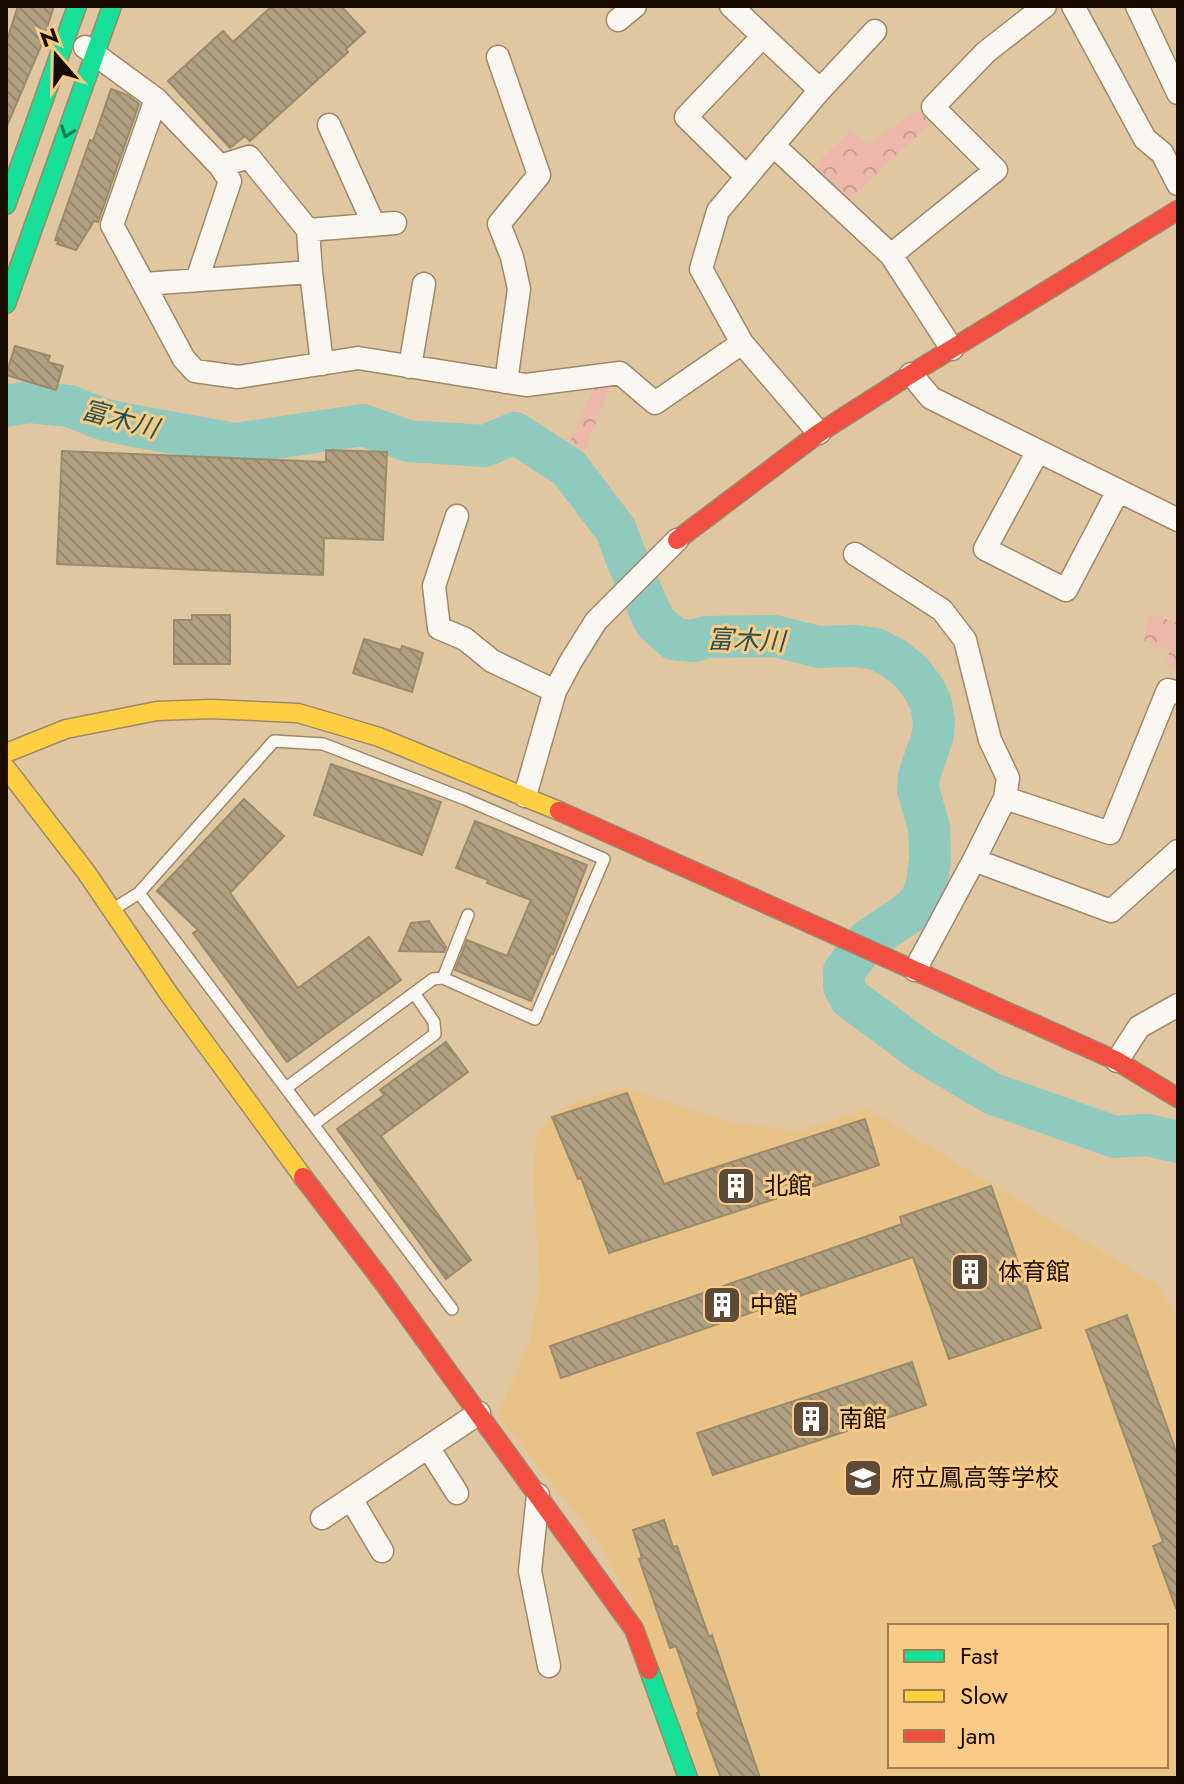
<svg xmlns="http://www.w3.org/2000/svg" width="1184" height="1784" viewBox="0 0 1184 1784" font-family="Jost,'Noto Sans JP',sans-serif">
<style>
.built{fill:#e9c287;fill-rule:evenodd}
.park{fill:url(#park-crowns)}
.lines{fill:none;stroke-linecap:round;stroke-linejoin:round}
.river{stroke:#90cabe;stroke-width:42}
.building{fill:url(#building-back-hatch);stroke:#9a8b6a;stroke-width:2}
.lane-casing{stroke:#9d8a6b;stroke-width:14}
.street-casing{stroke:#9d8a6b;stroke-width:25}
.fast-casing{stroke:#9d8a6b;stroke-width:21}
.slow-casing{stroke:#9d8a6b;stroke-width:21}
.jam-casing{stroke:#9d8a6b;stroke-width:21}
.lane{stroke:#faf6f1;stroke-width:11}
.street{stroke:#faf6f1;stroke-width:22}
.fast{stroke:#16e098;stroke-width:18}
.slow{stroke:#ffcf43;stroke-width:18}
.jam{stroke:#f24e42;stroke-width:18}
.oneway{stroke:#178054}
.labels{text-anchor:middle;stroke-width:6;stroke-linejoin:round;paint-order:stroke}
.poi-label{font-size:24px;fill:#180b00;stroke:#facb87;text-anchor:start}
.water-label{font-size:26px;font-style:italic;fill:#265151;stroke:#facb87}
</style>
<defs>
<pattern id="park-crowns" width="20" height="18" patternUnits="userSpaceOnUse" patternTransform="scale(2)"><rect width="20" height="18" fill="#ecb8a9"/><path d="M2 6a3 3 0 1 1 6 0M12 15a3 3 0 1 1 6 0" fill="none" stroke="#ca9d90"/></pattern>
<pattern id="building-back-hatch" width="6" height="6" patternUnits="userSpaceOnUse" patternTransform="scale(2)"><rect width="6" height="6" fill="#b0a081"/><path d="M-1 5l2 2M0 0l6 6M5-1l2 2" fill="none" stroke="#97886e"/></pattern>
</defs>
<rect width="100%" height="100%" fill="#e0c6a1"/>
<!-- built -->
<path class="built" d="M623 1088 734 1123 799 1131 868 1109 1160 1287 1178 1321V1778H702L636 1613 598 1541 498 1415 529 1343 540 1288 533 1176 537 1132 558 1111 575 1102ZM890 1626H1166V1766H890Z"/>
<!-- park -->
<path class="park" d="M918 110 932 122 850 198 815 165 850 131 869 144Z
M595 386H611L583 454 570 441Z
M1149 614 1178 623V669L1166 665 1170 650 1144 641Z"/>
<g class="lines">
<!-- river -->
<path class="river" d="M6 406 30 402 69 406 102 419 129 425 235 444 363 425 408 441 485 446 515 433 569 468 616 530 629 565 655 622 674 639 694 641 706 637 775 636 819 647 856 646 876 649 895 659 911 672 924 689 931 704 934 721 933 735 919 776 918 789 929 828 930 858 927 884 921 900 910 912 867 941 844 971V986L850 998 924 1053 993 1094 1115 1137 1147 1135 1178 1142"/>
</g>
<!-- building -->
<path class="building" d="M18 6H54L41 46 6 128V43Z
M272 6H341L365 32 346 49 348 52 250 141 245 136 230 148 168 81 223 31 233 42Z
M111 89 127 95 139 104 98 222 94 221 76 250 57 244 59 241 55 240 90 140 93 141Z
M15 346 50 356 48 362 63 366 56 390 6 375Z
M326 450 387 452 383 540 324 538 323 575 57 564 62 451 326 462Z
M192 615H230V664H174V620H192Z
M364 639 401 650 402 646 423 653 412 692 353 673Z
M331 764 441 802 422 855 314 815Z
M244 799 284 836 230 893 298 988 369 937 401 980 287 1062 193 933 198 930 157 891Z
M475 821 587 865 553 954 551 953 531 1001 455 970 467 940 507 956 531 900 487 883 488 880 456 868Z
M429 921 446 947 444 952 399 951 411 923Z
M446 1042 468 1072 381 1136 471 1260 446 1279 337 1129 384 1095 380 1090Z
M627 1093 664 1184 865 1119 879 1165 609 1253 581 1178 578 1179 552 1117Z
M991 1186 1041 1328 949 1359 913 1257 561 1378 550 1346 902 1224 900 1217Z
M1127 1315 1178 1457V1608H1176L1153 1546 1163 1542 1086 1330Z
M912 1362 926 1405 713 1475 697 1433Z
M664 1520 673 1547 677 1546 709 1637 712 1635 760 1778H721L697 1713 699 1712 676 1646 670 1648 639 1559 642 1558 633 1530Z"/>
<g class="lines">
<defs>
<path id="lane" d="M112 910 139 893
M443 978 468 915
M286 1088 433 979 443 978 535 1019 604 859 465 799 323 744 274 741 139 893 452 1309
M314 1124 435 1034 434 1022 414 993"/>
<path id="street" d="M731 6 820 90
M1073 6 1145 139 1162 153 1178 184
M1137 6 1178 93
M618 20 635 6
M85 47 156 99 220 166 230 181 197 280
M498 57 539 175 499 224 512 257 519 289 506 382
M156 99 112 225 184 359 195 371 238 377 358 358 526 385 620 373 655 403 742 343
M329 125 374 225
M773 145 891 255 952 349
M220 166 249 157 308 230 311 272 322 364
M747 177 686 117 763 36
M308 230 395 223
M891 255 996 170 933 107 986 52 1045 6
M144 284 311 272
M410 367 424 284
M911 374 931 398 1178 520
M819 433 742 343 701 269 718 211 820 90 875 31
M1038 451 985 549 1066 590 1118 491
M457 516 434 586 439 628 465 639 492 661 555 691
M855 554 942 610 965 640 990 740 1008 778 1005 798 974 860 915 970
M525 796 555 691 571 661 596 621 677 540
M1005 798 1110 833 1168 690 1178 693
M974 860 1111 911 1178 851
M1117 1061 1139 1027 1178 1005
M428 1447 457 1493
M538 1495 530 1571 549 1666
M351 1499 382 1551
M322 1518 479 1413"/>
<path id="fast" d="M6 205 77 6
M6 304 112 6
M649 1670 688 1778"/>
<path id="slow" d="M6 753 66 729 157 711 211 709 298 713 379 737 559 811
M6 768 86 872 169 994 303 1177"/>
<path id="jam" d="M677 540 819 433 911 374 1178 210
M559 811 1117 1061 1178 1098
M303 1177 384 1283 634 1629 649 1670"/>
</defs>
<!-- lane casing -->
<use href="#lane" class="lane-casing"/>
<!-- street casing -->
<use href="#street" class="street-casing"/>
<!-- fast casing -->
<use href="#fast" class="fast-casing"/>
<!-- slow casing -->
<use href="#slow" class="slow-casing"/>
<!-- jam casing -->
<use href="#jam" class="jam-casing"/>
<!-- lane -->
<use href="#lane" class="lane"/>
<!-- street -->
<use href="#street" class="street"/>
<!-- fast -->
<use href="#fast" class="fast"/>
<!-- slow -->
<use href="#slow" class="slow"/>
<!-- jam -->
<use href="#jam" class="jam"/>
</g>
<!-- one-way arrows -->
<defs><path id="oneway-chevron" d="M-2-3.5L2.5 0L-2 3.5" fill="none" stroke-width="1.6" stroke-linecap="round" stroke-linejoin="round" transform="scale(2)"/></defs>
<use class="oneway" href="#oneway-chevron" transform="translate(67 132) rotate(110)"/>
<!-- icons -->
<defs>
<symbol id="building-square" viewBox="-11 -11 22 22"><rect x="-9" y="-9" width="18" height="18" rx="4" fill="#5e4c38" stroke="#facb87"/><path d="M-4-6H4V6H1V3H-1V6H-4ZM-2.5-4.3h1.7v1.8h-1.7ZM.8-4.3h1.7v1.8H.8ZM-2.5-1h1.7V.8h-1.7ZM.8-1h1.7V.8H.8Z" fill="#fff"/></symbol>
<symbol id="school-square" viewBox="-11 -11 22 22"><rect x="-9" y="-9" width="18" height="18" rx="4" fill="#5e4c38" stroke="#facb87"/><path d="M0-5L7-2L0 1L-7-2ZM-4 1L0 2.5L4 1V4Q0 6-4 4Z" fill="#fff"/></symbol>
</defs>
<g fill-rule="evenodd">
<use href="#building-square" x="714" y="1164" width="44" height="44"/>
<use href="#building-square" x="948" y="1250" width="44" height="44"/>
<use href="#building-square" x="700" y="1283" width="44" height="44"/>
<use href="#building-square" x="789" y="1397" width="44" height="44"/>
<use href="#school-square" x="841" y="1456" width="44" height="44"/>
</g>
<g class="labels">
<!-- poi labels -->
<g class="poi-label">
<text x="764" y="1194">北館</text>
<text x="998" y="1280">体育館</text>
<text x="750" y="1313">中館</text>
<text x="839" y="1427">南館</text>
<text x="891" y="1486">府立鳳高等学校</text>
</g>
<!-- water labels -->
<g class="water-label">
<text transform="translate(120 419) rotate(15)" y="9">富木川</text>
<text transform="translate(746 640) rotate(2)" y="9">富木川</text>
</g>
</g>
<!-- border -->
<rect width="1184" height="1784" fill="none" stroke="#180b00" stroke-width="16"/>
<!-- legend -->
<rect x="888" y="1624" width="280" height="144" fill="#facb87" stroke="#a07e51" stroke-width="2"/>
<rect x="904" y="1650" width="40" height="12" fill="#16e098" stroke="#a07e51" stroke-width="2"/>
<text x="960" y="1664" font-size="24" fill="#180b00">Fast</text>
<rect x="904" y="1690" width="40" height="12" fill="#ffcf43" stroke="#a07e51" stroke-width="2"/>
<text x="960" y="1704" font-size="24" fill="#180b00">Slow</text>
<rect x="904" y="1730" width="40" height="12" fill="#f24e42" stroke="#a07e51" stroke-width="2"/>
<text x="960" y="1744" font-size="24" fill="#180b00">Jam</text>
<!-- north arrow -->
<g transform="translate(56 56) rotate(340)" stroke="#facb87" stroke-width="6" paint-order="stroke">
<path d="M0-6L14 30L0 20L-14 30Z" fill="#180b00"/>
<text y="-12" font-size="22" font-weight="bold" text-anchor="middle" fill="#180b00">N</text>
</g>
</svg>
